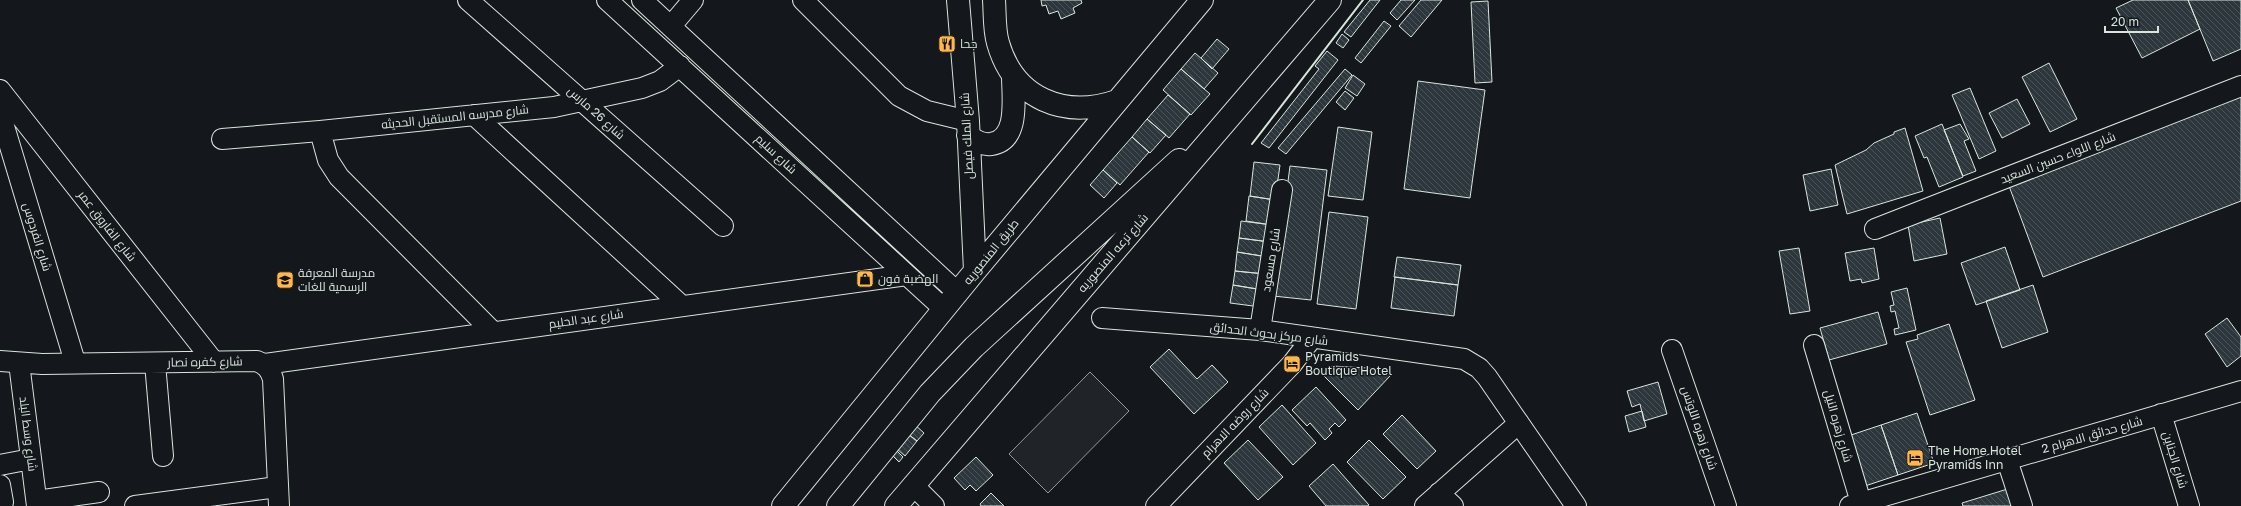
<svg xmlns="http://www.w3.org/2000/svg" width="2241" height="506" viewBox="0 0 2241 506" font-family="'Golos Text',Cairo,sans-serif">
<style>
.green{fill:#202428;stroke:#939e99}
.building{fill:url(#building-back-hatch);stroke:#d8e6dc}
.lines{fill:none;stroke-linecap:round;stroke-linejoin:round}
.minor-casing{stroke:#d8e6dc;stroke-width:22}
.major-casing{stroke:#d8e6dc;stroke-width:24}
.minor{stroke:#14181c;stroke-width:20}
.major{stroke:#14181c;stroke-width:22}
.wall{stroke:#d8e6dc;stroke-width:2}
.labels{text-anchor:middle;stroke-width:3;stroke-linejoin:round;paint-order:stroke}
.poi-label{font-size:12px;fill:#d8e6dc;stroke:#14181c;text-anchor:start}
.street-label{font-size:12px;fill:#d8e6dc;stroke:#14181c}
</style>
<defs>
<pattern id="building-back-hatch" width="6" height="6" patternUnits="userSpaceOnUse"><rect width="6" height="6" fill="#2c363c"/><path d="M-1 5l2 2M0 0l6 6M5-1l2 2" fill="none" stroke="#4a5358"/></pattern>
</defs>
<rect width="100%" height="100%" fill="#14181c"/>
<!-- green -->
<path class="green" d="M1090 372 1129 411 1048 493 1009 454Z"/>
<!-- building -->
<path class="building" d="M1041 0H1081L1082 3 1073 8 1075 13 1061 19 1058 11 1049 14 1046 5 1042 6Z
M1370 0H1380L1351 37 1344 32Z
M1401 0H1415L1397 20 1390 13Z
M1421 0H1442L1411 37 1399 26Z
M2133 0H2188L2200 29 2142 58 2116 8Z
M2188 0H2241V49L2213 61Z
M1488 1 1492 82 1475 83 1471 2Z
M1384 21 1391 26 1361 63 1355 58Z
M1342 34 1349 40 1343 48 1336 43Z
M1217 39 1229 49 1212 69 1201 58Z
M1327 51 1338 60 1269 148 1261 143 1319 69 1315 66Z
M1195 53 1218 73 1204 89 1181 69Z
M2049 63 2077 119 2050 132 2022 77Z
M1181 69 1210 94 1191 115 1163 90Z
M1345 69 1352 75 1286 154 1278 148Z
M1353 75 1365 84 1357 96 1345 88Z
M1418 81 1485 90 1470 198 1404 189Z
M1970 88 1996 151 1979 159 1952 95Z
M1345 91 1354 98 1345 110 1336 102Z
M2241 91V201L2043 277 2006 178Z
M1168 95 1190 114 1169 138 1147 119Z
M2017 99 2030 124 2002 138 1989 113Z
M1147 119 1166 135 1150 153 1132 137Z
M1942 124 1963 177 1939 187 1927 157 1924 158 1915 136Z
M1960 124 1969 139 1964 141 1976 171 1963 176 1944 130Z
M1338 127 1372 132 1363 200 1328 196Z
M1905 128 1923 191 1847 214 1835 165 1866 150 1874 143 1894 134V132Z
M1132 137 1149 152 1120 185 1103 170Z
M1254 162 1280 165 1275 200 1250 196Z
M1290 166 1327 170 1311 300 1273 296Z
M1831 169 1838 205 1810 211 1803 175Z
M1103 170 1117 183 1104 198 1090 185Z
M1249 196 1275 200 1272 225 1246 221Z
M1329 212 1368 217 1356 309 1317 304Z
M1940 218 1947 254 1914 261 1908 225Z
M1241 221 1272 225 1270 242 1239 238Z
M1239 238 1270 242 1268 257 1237 252Z
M2005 247 2020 290 1976 305 1961 263Z
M1799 248 1810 311 1790 314 1779 251Z
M1874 248 1879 279 1862 283 1861 279 1850 281 1845 253Z
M1237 252 1268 257 1265 274 1235 271Z
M1397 257 1461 265 1458 285 1394 277Z
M1235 271 1265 274 1263 290 1233 285Z
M1395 277 1458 285 1454 316 1391 308Z
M1233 285 1263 290 1261 307 1230 303Z
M2033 285 2048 332 2002 348 1986 301Z
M1907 288 1916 330 1895 335 1894 329 1899 328 1895 311 1891 312 1890 306 1894 305 1891 292Z
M1878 312 1887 344 1829 360 1820 328Z
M2227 318 2241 337V356L2227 367 2205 334Z
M1949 324 1975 400 1930 415 1906 342 1918 339 1917 335Z
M1169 349 1197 379 1212 365 1228 382 1194 414 1150 367Z
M1332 366 1383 369 1390 376 1358 410 1323 375Z
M1658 382 1667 414 1644 421 1640 404 1632 407 1627 391Z
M1316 387 1346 420 1339 427 1335 423 1329 429 1332 433 1325 440 1310 423 1307 426 1292 410Z
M1282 405 1316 443 1293 465 1259 427Z
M1642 411 1646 427 1629 432 1625 416Z
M1917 413 1934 463 1898 475 1881 425Z
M1402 415 1436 451 1417 469 1383 434Z
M914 424 924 433 917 441 907 433Z
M1881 425 1898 475 1862 487 1845 437Z
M909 435 917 441 905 456 897 449Z
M1248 440 1283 477 1258 500 1224 463Z
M1369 440 1406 477 1383 499 1347 462Z
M896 450 903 457 899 462 892 455Z
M976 457 993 475 976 491 970 485 965 490 954 478Z
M1333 464 1369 505 1367 506H1326L1309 486Z
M2014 487 2020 506H1963L1962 503Z
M991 493 1004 506H981L980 504Z"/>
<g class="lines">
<defs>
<path id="minor" d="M468 0 723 226
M607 0 944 309
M642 0 958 293
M803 0 899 96 927 111 968 121
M671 26 693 0
M0 90 214 362
M0 113 75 362
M474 115 682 306
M320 131 328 160 339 177 493 332
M222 139 320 131 554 107 642 88 660 81 680 66
M1875 229 2241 86
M1102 318 1260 330 1464 359 1479 368 1487 377 1576 506
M1260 330 1282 190
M1814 345 1862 506
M1672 350 1726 506
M0 361 42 364 257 361C266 365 270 369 273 379L279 506
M19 363 37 506
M155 363 163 456
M265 364 907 275
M2161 414 2189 506
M2007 460 2022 506
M0 465 31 459
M0 485 3 502
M913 485 934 506
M1439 493 1453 506
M37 501 99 492
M135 506 277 487
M1156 506 1292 364 1312 338
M1425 506 1519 423
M1850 506 2241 391"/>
<path id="major" d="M958 0 968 121 975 271
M994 0C995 13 994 30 998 43 1014 99 1064 119 1117 101
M968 135C975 141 981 145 991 144 1020 140 1013 97 1013 76
M783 506 975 271 1202 0
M838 506 930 393 974 347 1179 160
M896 506 1330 0"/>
</defs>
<!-- minor casing -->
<use href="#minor" class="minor-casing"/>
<!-- major casing -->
<use href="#major" class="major-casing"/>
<!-- minor -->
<use href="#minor" class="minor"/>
<!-- major -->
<use href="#major" class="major"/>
<!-- wall -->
<path class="wall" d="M1252 144 1363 0"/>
</g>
<!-- icons -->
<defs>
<symbol id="restaurant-square" viewBox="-11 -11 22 22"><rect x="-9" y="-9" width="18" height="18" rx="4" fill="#ffb74d" stroke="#14181c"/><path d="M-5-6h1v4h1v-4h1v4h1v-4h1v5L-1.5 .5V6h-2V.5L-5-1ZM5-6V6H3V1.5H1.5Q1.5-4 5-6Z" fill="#111"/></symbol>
<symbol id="shop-square" viewBox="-11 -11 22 22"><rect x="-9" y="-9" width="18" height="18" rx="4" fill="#ffb74d" stroke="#14181c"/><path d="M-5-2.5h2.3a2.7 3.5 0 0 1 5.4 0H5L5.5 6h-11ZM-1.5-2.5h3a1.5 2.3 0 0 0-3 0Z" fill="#111"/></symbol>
<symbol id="school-square" viewBox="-11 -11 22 22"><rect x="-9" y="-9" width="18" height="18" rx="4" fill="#ffb74d" stroke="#14181c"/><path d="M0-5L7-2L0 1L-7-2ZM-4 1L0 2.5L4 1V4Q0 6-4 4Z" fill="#111"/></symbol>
<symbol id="hotel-square" viewBox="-11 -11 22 22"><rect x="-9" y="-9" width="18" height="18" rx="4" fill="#ffb74d" stroke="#14181c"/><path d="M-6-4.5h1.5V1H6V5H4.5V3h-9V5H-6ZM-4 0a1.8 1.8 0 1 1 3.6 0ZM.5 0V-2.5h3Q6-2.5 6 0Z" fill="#111"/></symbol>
</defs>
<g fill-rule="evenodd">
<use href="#restaurant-square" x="937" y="34" width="20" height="20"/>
<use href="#shop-square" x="855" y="269" width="20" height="20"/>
<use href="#school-square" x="275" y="270" width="20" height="20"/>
<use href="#hotel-square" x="1282" y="354" width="20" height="20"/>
<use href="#hotel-square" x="1905" y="448" width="20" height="20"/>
</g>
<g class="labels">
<!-- poi labels -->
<g class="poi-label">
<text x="960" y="48">جحا</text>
<text x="298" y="277">مدرسة المعرفة<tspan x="298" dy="14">الرسمية للغات</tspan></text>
<text x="878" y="283">الهضبة فون</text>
<text x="1305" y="361">Pyramids<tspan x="1305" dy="14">Boutique Hotel</tspan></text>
<text x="1928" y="455">The Home Hotel<tspan x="1928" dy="14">Pyramids Inn</tspan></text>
</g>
<!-- street labels -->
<g class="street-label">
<text transform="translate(596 113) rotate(42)" y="4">شارع 26 مارس</text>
<text transform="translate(455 117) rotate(-6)" y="4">شارع مدرسه المستقبل الحديثه</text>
<text transform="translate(967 136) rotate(-93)" y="4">شارع الملك فيصل</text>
<text transform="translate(776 154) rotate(43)" y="4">شارع سليم</text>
<text transform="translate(2058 158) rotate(-21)" y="4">شارع اللواء حسين السعيد</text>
<text transform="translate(107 226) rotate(52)" y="4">شارع الفاروق عمر</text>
<text transform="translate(37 237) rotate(73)" y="4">شارع الفردوس</text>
<text transform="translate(991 252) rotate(-51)" y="4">طريق المنصوريه</text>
<text transform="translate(1113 253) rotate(-49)" y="4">شارع ترعه المنصوريه</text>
<text transform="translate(1271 260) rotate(-81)" y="4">شارع مسعود</text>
<text transform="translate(586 319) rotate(-8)" y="4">شارع عبد الحليم</text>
<text transform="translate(1269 334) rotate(7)" y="4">شارع مركز بحوث الحدائق</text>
<text transform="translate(205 362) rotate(-1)" y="4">شارع كفره نصار</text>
<text transform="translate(1235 423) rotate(-46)" y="4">شارع روضه الاهرام</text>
<text transform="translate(1838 426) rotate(74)" y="4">شارع زهره النيل</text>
<text transform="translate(1699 428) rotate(71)" y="4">شارع زهره اللوتس</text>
<text transform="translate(28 434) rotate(83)" y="4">شارع وسط البلد</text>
<text transform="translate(2092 435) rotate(-16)" y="4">شارع حدائق الاهرام 2</text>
<text transform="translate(2175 460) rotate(73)" y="4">شارع الجناين</text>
</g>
</g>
<!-- scale -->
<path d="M2105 26v6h53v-6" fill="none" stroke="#d8e6dc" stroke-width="2"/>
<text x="2111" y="26" font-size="12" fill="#d8e6dc" stroke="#14181c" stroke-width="3" paint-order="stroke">20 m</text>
</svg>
